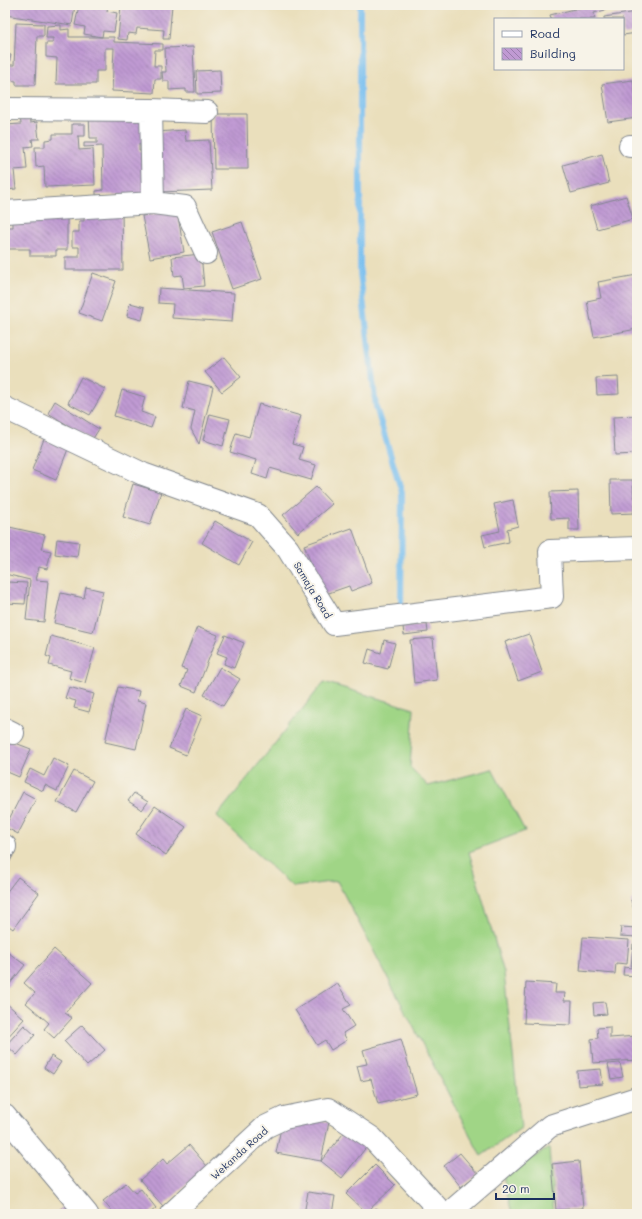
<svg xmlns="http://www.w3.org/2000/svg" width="642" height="1219" viewBox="0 0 642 1219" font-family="Mali,sans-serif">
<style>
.grass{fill:#a0d586;stroke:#5e8272}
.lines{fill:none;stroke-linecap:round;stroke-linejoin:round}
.stream{stroke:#78bff0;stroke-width:6}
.building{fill:url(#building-back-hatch)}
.minor-casing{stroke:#82878d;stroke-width:24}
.minor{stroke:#fff;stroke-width:22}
.labels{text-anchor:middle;stroke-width:4;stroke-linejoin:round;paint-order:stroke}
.street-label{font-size:10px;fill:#1b2f5e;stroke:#f7f3e8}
</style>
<defs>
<pattern id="building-back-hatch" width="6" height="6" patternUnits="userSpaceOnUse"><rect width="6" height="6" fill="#c09ad3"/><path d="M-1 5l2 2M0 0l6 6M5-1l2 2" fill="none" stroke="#9b7eae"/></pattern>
</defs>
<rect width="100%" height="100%" fill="#f7f3e8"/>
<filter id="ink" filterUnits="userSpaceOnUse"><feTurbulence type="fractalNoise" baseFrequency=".025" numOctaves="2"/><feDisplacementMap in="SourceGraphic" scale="8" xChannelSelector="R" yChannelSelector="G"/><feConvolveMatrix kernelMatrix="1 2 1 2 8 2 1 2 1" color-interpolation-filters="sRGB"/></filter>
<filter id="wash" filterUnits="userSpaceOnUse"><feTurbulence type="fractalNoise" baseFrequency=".012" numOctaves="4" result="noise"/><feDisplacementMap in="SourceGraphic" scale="16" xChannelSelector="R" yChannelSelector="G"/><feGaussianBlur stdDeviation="0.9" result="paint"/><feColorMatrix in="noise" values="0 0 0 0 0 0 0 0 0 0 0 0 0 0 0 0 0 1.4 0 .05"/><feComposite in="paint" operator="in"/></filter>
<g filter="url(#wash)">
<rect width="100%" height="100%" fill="#eadfbc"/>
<!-- grass -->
<path class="grass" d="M324 682 414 709 410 767 428 786 492 769 525 831 469 852 504 973 521 1128 481 1156 337 881 293 887 217 816Z
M549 1148 554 1214H512L503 1176Z"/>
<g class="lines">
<!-- stream -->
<path class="stream" d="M360 5V273L376 407 402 493 401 607"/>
</g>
<g id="blocks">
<!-- building -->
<path class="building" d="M5 5H75L72 25 5 15Z
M79 5H108L107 11 117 13 114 32 103 31 102 37H114V42L163 44V50H155L154 66H161V79H155L154 93 112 91 114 48H105V71H96V84H56L57 58 46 57V43H53V38H46L47 26 61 25V30L69 29V37H102L84 34 85 27 75 25Z
M121 5H172L169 39H163L164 30 137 28 136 34 128 33 127 40 118 39Z
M591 5H604L605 10 594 13 595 19H551L550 15Z
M637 12V33L623 35V19H604V17Z
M16 23 44 24V36H37L35 85H16V81L8 80 9 65H14Z
M193 47 195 92H186V89L169 90V81H163L162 72H166L165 48Z
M5 54 11 55 6 77H5Z
M633 58H637V84L636 85Z
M220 70 221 93 197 94 196 71Z
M633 80 637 103V118L608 122 602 84Z
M145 112 146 144H139V151H146L147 194 96 195V191L103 190 102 146 84 147V143H97V138H90L89 114Z
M213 114H247L248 169H214Z
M29 115 30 123 37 122 39 139H32L33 146 25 147 27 169 14 170 16 189 5 190V125L21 124 20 116Z
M72 124H85V136H78L79 150 93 149 95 185 45 187 44 166 36 167 35 147H45V140L53 139V134H72Z
M185 130 186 141 209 140 212 190 159 192 156 132Z
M602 154 609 183 571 193 563 165Z
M626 196 633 219 597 229 590 206Z
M177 210 184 252 150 258 142 216Z
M84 211H122L123 270H65V257H79V247H72V232H79V221H84Z
M67 217V250H56V256H30V249H8L7 227H13V218Z
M242 222 262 279 232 289 212 232Z
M201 254 204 286 184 288 182 275 174 276 172 257Z
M93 273 116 281 102 321 79 313Z
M637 275V329L594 337 587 301 601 298 598 282Z
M159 288 234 293 232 322 172 318 173 304 158 303Z
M130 303 145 307 142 320 127 316Z
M224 357 241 377 222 392 205 372Z
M81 377 105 389 90 415 68 403Z
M618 377 619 394 597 395 596 378Z
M189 381 213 387 199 444 191 429 195 411 183 408Z
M122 390 145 397 141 412 155 417 151 428 114 416Z
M55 401 99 429 92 440 48 413Z
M259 404 301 416 292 444 303 447 299 460 316 465 311 480 270 468 267 479 252 474 256 460 230 452 236 433 249 437Z
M210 414 230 419 223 446 203 440Z
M637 416V454L615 455 613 417Z
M44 439 68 449 56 480 32 470Z
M610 480H633L634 513 611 514Z
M133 484 161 492 150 525 123 517Z
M316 487 332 504 298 533 283 515Z
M578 491 579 530H569V518L551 519 550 492Z
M513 500 518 526 507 529 509 542 485 547 482 535 500 531 494 504Z
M215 521 252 542 239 565 202 543Z
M5 526 45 535 41 549 51 551 47 569 39 567 36 580 48 581 44 622 26 620 30 580 5 574Z
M352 528 372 583 351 591 349 586 323 595 304 545Z
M57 539 79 542 77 557 55 554Z
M8 582 27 583 25 604 6 603Z
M86 587 103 591 93 632 54 623 61 593 84 598Z
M427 624 428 632 404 635 403 627Z
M197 627 218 635 196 692 181 686 187 670 181 668Z
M529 634 542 672 518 681 505 642Z
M225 635 244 643 234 668 224 664 227 657 217 653Z
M51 636 95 648 85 683 69 678 71 671 49 665 51 658 46 656Z
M433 638 437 680 414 683 410 640Z
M384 640 395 643 388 669 365 663 369 649 381 653Z
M220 667 240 679 223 706 204 695Z
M69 687 94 694 89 712 74 708 76 701 65 698Z
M118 687 139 691 137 701 146 703 136 749 105 742Z
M186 709 202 716 186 755 169 748Z
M5 739 31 749 19 777 5 771Z
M53 758 69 766 57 791 45 785 43 791 24 782 30 769 44 776Z
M74 771 93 781 76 812 57 802Z
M23 792 36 799 18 834 5 827Z
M134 793 148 802 142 810 128 801Z
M155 806 186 827 166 855 136 834Z
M5 851 13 856 5 870Z
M18 877 39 893 13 929 5 923V894Z
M637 898V919L631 900Z
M621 927 637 928V937L620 936Z
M583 937 629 940 627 964 616 963 615 974 580 971Z
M633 944H637V976L623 975 624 967 631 968Z
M54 949 92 983 65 1013 72 1018 54 1038 44 1029 49 1023 26 1003 35 993 24 983Z
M5 950 25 965 5 990Z
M526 982 556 984 555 993H565L564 1001H572L571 1025 524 1023Z
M337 983 351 1005 343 1009 354 1026 343 1033 347 1040 331 1050 325 1040 317 1045 295 1010Z
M5 1002 24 1019 5 1040Z
M605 1002 607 1014 594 1015 593 1003Z
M24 1025 35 1035 17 1055 6 1045Z
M82 1025 105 1050 87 1066 64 1041Z
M610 1027V1038L637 1036V1060L593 1063 591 1039 598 1038 597 1028Z
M401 1039 417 1094 378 1104 371 1079 361 1081 357 1066 367 1064 363 1050Z
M51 1056 61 1062 53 1074 44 1068Z
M620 1063 623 1077 611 1079 608 1064Z
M601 1069 603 1084 578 1086 577 1071Z
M302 1117 329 1122 321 1161 347 1129 368 1145 342 1178 321 1161 276 1153 282 1123 300 1126Z
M189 1145 207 1166 163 1206 140 1180 163 1159 167 1164Z
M460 1153 478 1174 461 1187 444 1166Z
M579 1161 583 1208 556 1210 552 1164Z
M375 1165 395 1185 366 1213 346 1194Z
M126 1183 135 1193 141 1189 156 1208 149 1214H114L103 1201Z
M308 1192 335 1196 332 1214H304Z
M65 1205 73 1214H55Z
M376 1208 382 1214H370Z"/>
</g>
</g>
<g filter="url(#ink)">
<use href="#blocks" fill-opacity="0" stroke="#82878d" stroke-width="1"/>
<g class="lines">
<defs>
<path id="minor" d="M5 109 151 110 207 112
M151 110 153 203 185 207 206 253
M630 146H637
M5 212 153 203
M5 408 143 474 258 515 288 549 334 624 552 597 550 551 637 548
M5 729 13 733
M5 846V847
M5 1116 87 1214
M171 1214 265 1127 284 1118 328 1109 372 1138 443 1214
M448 1214 550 1126 637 1098"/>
</defs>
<!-- minor casing -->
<use href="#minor" class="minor-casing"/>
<!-- minor -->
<use href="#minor" class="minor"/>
</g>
</g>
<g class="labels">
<!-- street labels -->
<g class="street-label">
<text transform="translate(313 590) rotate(59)" y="4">Samaja Road</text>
<text transform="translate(239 1153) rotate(-42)" y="4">Wekanda Road</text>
</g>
</g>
<!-- margin -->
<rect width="642" height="1219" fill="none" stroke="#f7f3e8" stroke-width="20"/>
<!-- legend -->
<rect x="494" y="18" width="130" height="52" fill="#f7f3e8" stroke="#9fa5b1"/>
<rect x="502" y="31" width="20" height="6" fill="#ffffff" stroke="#9fa5b1"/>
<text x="530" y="38" font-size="12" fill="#1b2f5e">Road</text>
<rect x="502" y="48" width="20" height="12" fill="url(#building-back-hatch)" stroke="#9fa5b1"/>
<text x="530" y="58" font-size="12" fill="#1b2f5e">Building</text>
<!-- scale -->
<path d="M496 1193v6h58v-6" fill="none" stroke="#1b2f5e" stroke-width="2"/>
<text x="502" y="1193" font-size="12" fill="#1b2f5e" stroke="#f7f3e8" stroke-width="3" paint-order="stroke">20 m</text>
</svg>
